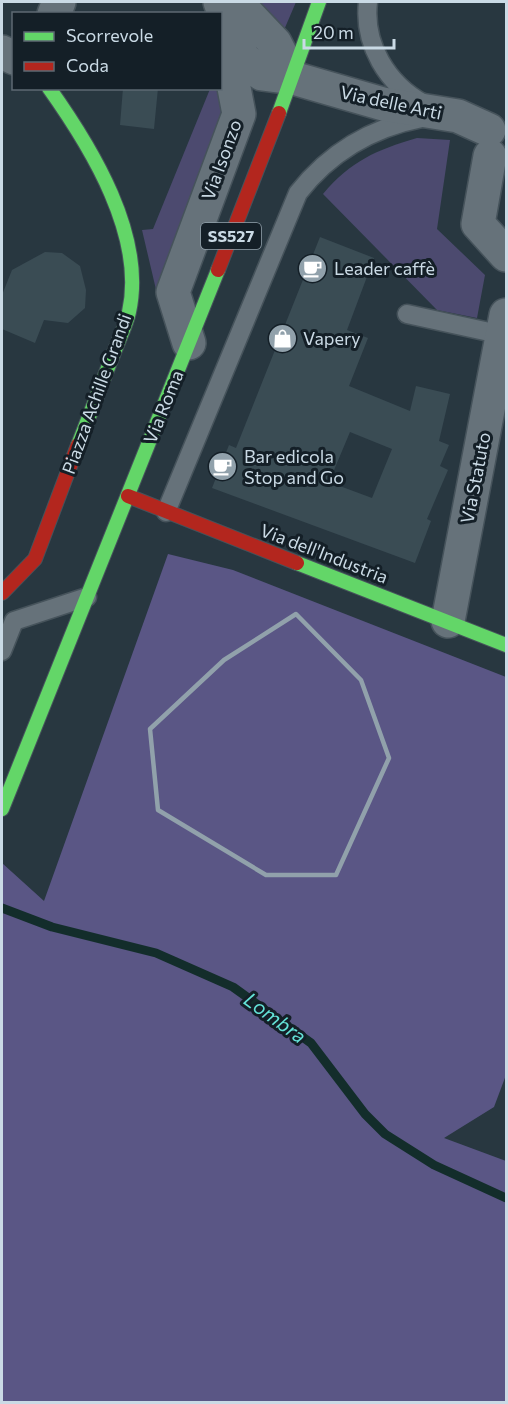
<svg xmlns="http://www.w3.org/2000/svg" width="508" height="1404" viewBox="0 0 508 1404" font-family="Commissioner,sans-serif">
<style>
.green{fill:#4c4a6f}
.forest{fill:#5a5685}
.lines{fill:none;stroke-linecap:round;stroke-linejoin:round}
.stream{stroke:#132d2b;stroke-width:9}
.building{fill:#3a4c54;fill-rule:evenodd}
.lane-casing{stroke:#46535b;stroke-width:21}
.street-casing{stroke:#46535b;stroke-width:36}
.fast-casing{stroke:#46535b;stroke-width:16}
.jam-casing{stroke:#46535b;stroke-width:16}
.lane{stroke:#66727a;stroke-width:18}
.street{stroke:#66727a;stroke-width:33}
.fast{stroke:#63d668;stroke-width:14}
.jam{stroke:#b3261e;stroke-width:14}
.marked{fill:none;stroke:#91a1ab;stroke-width:4.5;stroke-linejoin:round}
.labels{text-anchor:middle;stroke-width:6;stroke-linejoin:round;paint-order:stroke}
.shield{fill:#141f27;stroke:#93a2ac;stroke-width:1.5}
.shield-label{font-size:16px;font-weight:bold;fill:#cadae5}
.street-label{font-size:18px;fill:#cadae5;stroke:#141f27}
.poi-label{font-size:18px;fill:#cadae5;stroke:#141f27;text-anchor:start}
.water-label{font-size:20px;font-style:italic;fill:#64e2d7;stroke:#141f27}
</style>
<rect width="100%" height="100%" fill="#283740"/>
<!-- green -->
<path class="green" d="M251 2H296L284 30Z
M210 89H218L223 111 158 298 142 230 153 229Z
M417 138 450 140 437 229 485 275 477 318 437 310 323 194C351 161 376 150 417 138Z"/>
<!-- forest -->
<path class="forest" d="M168 554 233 570 506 677V1075L494 1107 444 1138 506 1161V1402H2V863L44 901Z"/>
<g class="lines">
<!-- stream -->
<path class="stream" d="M2 908 52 927 156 953 233 987 311 1043 365 1114 385 1134 434 1165 506 1198"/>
</g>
<!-- building -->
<path class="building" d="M123 88H158L154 129 120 125Z
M320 237 374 258 347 330 368 338 349 386 410 411 416 386 450 394 439 441 449 445 440 466 448 470 427 519 431 521 415 563 212 488 229 445 236 448ZM350 432 392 449 372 498 329 482Z
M45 252 62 253 80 266 86 290 85 308 68 323 44 320 35 343 2 329V295L12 270Z"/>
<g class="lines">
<defs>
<path id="lane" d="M368 2C363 44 387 84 424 104
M407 314 503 335
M166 512 298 193C330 152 371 128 422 118
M2 651 14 621 87 597"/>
<path id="street" d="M220 2 235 44 244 59 262 74 293 78 383 104 458 116 489 130
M236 2 275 43 293 78
M54 14 59 2
M2 52 14 58
M490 156 478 224 506 255
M189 343 173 292 239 114 231 72 220 45
M448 621 506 315"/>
<path id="fast" d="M49 88C91 147 146 236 129 312 126 326 118 341 113 355 101 385 90 415 78 445
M279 113 319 2
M297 563 506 645
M2 809 218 270"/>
<path id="jam" d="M218 270 279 113
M128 496 297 563
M2 593 35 559 78 445"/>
</defs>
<!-- lane casing -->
<use href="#lane" class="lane-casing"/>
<!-- street casing -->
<use href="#street" class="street-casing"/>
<!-- fast casing -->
<use href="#fast" class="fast-casing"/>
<!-- jam casing -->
<use href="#jam" class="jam-casing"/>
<!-- lane -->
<use href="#lane" class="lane"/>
<!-- street -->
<use href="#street" class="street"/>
<!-- fast -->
<use href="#fast" class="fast"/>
<!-- jam -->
<use href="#jam" class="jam"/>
</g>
<!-- marked area -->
<path class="marked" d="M296 614 361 680 389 758 336 875H266L158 810 150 729 224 660Z"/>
<!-- icons -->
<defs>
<symbol id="cafe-disc" viewBox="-11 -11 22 22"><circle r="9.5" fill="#91a1ab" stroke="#141f27"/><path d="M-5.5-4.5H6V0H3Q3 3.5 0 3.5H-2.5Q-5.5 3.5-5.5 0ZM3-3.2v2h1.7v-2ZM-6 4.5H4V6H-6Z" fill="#fff"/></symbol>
<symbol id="shop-disc" viewBox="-11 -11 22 22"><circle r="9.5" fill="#91a1ab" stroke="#141f27"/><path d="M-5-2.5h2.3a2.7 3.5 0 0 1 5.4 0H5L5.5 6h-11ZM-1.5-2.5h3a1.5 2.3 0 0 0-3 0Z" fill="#fff"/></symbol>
</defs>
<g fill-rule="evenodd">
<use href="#cafe-disc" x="296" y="252" width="33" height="33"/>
<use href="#shop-disc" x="266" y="322" width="33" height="33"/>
<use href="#cafe-disc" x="206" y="450" width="33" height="33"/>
</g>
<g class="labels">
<!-- shield labels -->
<rect class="shield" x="201" y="223" width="60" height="26" rx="4.5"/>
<g class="shield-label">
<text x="231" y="242">SS527</text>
</g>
<!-- street labels -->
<g class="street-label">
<text transform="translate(391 103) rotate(12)" y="6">Via delle Arti</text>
<text transform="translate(222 160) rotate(-70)" y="6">Via Isonzo</text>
<text transform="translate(97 394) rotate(-70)" y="6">Piazza Achille Grandi</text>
<text transform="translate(164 407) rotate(-68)" y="6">Via Roma</text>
<text transform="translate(476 478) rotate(-79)" y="6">Via Statuto</text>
<text transform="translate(324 554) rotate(21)" y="6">Via dell'Industria</text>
</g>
<!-- poi labels -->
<g class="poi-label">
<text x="334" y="275">Leader caffè</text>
<text x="303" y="345">Vapery</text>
<text x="244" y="463">Bar edicola<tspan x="244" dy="21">Stop and Go</tspan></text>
</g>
<!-- water labels -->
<g class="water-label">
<text transform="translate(275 1018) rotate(36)" y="7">Lombra</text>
</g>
</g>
<!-- border -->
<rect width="508" height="1404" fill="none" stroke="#cadae5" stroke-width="6"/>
<!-- legend -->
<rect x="12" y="12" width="210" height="78" fill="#141f27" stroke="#5d6a73" stroke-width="1.5"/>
<rect x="24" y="32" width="30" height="9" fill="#63d668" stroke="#5d6a73" stroke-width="1.5"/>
<text x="66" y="42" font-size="18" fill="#cadae5">Scorrevole</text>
<rect x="24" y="62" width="30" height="9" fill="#b3261e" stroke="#5d6a73" stroke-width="1.5"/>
<text x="66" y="72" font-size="18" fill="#cadae5">Coda</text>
<!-- scale -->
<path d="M304 39v9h90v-9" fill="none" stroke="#cadae5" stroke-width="3"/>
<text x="313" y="39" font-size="18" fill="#cadae5" stroke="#141f27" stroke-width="4.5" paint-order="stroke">20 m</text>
</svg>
